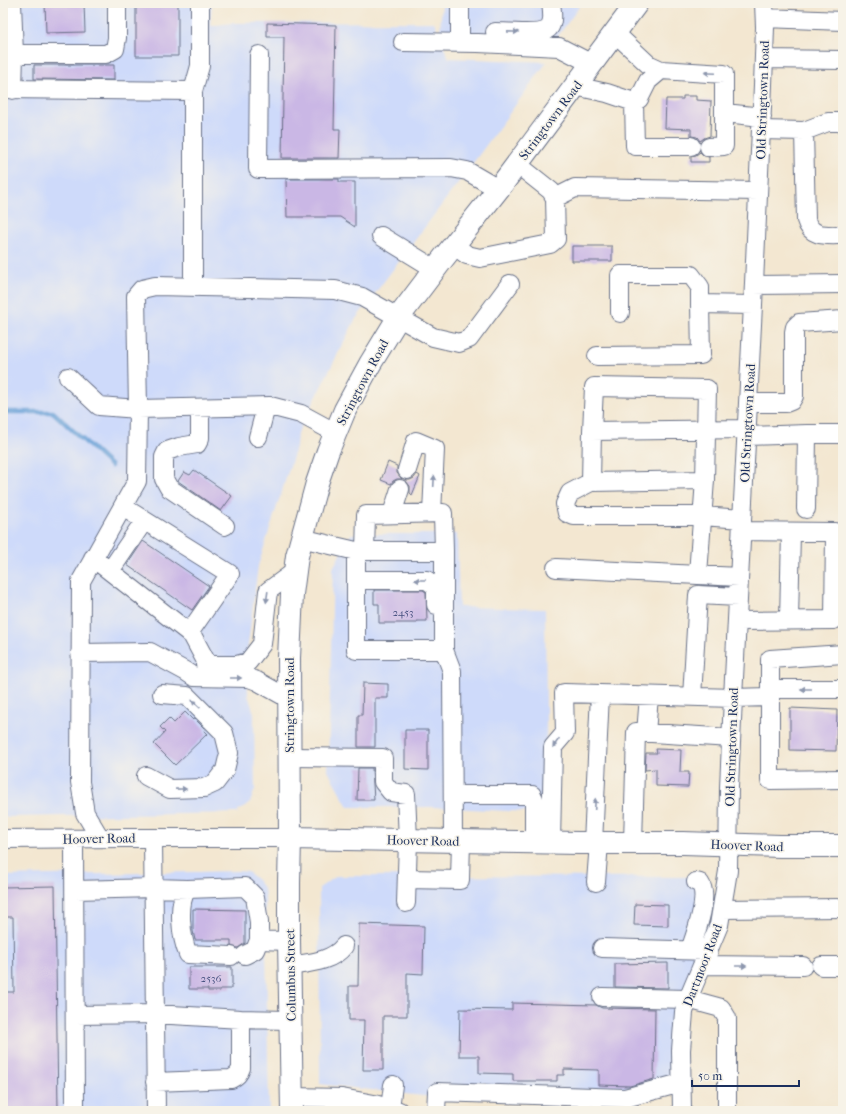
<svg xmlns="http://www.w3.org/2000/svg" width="846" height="1114" viewBox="0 0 846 1114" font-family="'IM FELL French Canon',serif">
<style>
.built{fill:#cedafa}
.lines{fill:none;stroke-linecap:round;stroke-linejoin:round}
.stream{stroke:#6ba2d9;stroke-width:4.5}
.building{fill:#cab7e5}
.minor-casing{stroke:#676f86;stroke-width:20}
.major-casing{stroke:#676f86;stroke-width:24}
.minor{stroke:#fff;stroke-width:18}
.major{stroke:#fff;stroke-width:22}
.oneway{fill:#8d97ae}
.labels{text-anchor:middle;stroke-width:3;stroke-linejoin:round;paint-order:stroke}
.number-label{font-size:11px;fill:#475180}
.street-label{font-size:13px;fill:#1b2f5e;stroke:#f7f3e8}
</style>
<rect width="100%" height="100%" fill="#f7f3e8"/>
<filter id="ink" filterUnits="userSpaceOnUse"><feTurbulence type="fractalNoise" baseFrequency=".025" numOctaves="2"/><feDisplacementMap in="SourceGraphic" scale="8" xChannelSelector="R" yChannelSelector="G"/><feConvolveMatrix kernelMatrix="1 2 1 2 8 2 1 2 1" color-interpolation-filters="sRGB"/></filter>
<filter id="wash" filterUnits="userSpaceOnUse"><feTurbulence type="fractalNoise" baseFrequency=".012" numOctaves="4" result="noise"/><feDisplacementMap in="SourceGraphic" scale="16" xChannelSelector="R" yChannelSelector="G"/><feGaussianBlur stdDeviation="0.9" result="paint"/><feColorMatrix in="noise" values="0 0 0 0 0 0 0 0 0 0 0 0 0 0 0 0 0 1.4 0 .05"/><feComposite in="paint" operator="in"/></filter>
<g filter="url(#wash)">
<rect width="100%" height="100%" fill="#f3e7d1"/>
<!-- built -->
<path class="built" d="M3 3H212L210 26 233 23 434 22 449 58 547 62 476 159 355 320 297 434 296 447 258 566 247 653 248 695 254 713 255 789 250 803 242 809 238 810V813L3 817Z
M442 3H582L555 40 446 41 440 30Z
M351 534H457L459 607 545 609 547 813 433 807H348L328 771 333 568Z
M238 871 248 872 258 881 264 889 265 895 269 1111H3V876Z
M337 876 707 877 709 888 690 971 673 1026 672 1090 449 1099 320 1084 319 888Z"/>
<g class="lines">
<!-- stream -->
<path class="stream" d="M3 412H53L111 466"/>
</g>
<g id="blocks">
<!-- building -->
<path class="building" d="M45 3H84L85 32 46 33Z
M136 3H178V56H136Z
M267 23 336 25 334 129H340L339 158H282L284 37H267Z
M34 65H114V80L34 79Z
M683 96H696V100L711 101 710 136 704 138 700 141 697 137 691 136V129L665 128 666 99H683Z
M700 152 704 156 709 157V162H691V156L696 155Z
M286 179H339V182H355V227L340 217H287Z
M572 246H612V261H572Z
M388 462 397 466V473L402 479H397L393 481 391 484 381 480Z
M194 470 232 496 221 511 178 481 184 472 190 475Z
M417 474 420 476 412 495 410 493V486L405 480H410L414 478Z
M143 541 209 586 192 610 127 565Z
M374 590H423L426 592 427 621H417V623H379V604H374Z
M363 683 388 684V698H375V747H358V715H362Z
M790 708 837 710 836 751 790 750Z
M185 712 193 720 194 718 205 729 204 731 207 734 175 765 154 744 165 732 160 727 169 718 174 723Z
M405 730H428V770L405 769Z
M656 749 681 750 680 772H689L688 787 656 786V769L645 770 646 753H657Z
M358 768H372L374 800H357Z
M55 886 58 1111H3V992H14L13 917H3V887Z
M635 904 668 905V926L634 925Z
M193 909 245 910V943L238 948 231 946V940H195L193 931Z
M359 924 424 926 423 974 407 973V1016H383V1070H363L364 1020H349V986H358Z
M668 963V988L615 987V964Z
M189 967H232V985H231V989H220V991H208V989H189Z
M512 1003 596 1005 602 1008 655 1009 654 1079 630 1086 599 1085V1070L564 1069V1075H557V1081H513V1074L479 1073V1056H459L460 1009 512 1010Z"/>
</g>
</g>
<g filter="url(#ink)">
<use href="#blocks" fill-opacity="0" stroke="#676f86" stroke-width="1"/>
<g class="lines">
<defs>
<path id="minor" d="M12 3 14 54 13 90
M765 18 843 21
M495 32C505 32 542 36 549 28 554 22 552 11 551 3
M615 33 648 64 661 70 724 74V146L709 147
M403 42 478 43 559 47 592 64
M460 43V3
M3 54H106L115 49 117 38V3
M259 55 258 169 451 168 467 171 498 189
M764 59 843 60
M575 86 607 93 634 102
M3 89 193 91
M634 102 635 146H691
M634 102 639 99 648 81 661 70
M725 113 762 117
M761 130 804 131 828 122H843
M804 131 806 220C811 238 827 235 843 235
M555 198 575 188 758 191
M381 236 435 269
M454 245 467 255 480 258 550 244 556 239 555 198 551 191 517 164
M754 285 843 284
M193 287V91L200 66V3
M620 313V275H691L700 287V304
M597 356 701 355 700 304 753 305
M68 377 99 406 138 409 136 296 142 289 155 286 335 290 362 297 433 337 459 343 469 339 510 284
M748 403H786L791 401 794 396V332L795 327 799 323 843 320
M200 408V438L197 444 179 447 167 451 164 457V479L169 488 225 526
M592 431 591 482 705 480 707 389 594 387 592 431 747 429
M747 436 807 434H843
M258 437 266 407
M407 470 416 441 435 449 432 513
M591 482 570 493 565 504 567 513 574 516H702L742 519
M123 507 230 574 189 633
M806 509 807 434
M392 514 400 489
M301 538 356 551H444L443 513 366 515 365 551
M356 551V650H444V551
M93 558 192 635 208 665
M556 568 739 577
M110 571 144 521
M698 574 705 480
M356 580H427L436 587V605
M789 620 791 532
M737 621 834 620 835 532 742 531
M444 650 452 671 453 841
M80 653 150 652 185 671 194 677 249 678 257 681 289 699
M843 654 770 659V780L843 779
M205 665H237L248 662 262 644 268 591 294 572
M770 689H843
M600 694 733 698 770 697
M692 697 698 595 738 597
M646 733 649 696
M290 757 383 758V782L391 792 406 794 408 840 406 903
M146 776 170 789 204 788 215 783 225 770 229 753 224 733 187 696 162 694
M453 795H532L534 799V842
M100 838 85 813 80 782 81 581 137 481 138 409 270 406 301 414 336 433
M153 838 156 1111
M3 839 123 838H290
M74 839 75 1111
M551 842 553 747 565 733 564 693 600 694 593 843
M633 843 636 732 731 738
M407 879 460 880 461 841
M596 882 599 843
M75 890 154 888 187 889
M722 909 843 908
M602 948 709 951
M690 950C695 935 710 897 700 883L696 882
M245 955 255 950 259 940
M231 956 188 954C181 937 177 904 187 889L245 887 255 897 259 922V940L289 941
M702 965 803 966
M290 966C307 963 332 962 344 946
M821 966H843
M602 997 688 999 721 1008 727 1018V1111
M75 1015 154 1014 241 1019 291 1020
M155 1082 231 1079C237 1076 239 1074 241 1068V1019
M292 1097 342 1098 374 1104 399 1111
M390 1108 393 1085
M436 1111 437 1092 625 1098 681 1083
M682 1111 681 1050 684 1012 688 999 719 925 728 871 729 787 733 698 753 305 763 85 765 27 764 3"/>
<path id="major" d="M290 838 579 843H683L780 846H843
M292 1111 289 941V883L290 838 289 658 292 594 297 556 317 483 328 451 345 410 370 364 398 318 442 260 503 183 637 3"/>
</defs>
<!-- minor casing -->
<use href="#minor" class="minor-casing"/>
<!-- major casing -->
<use href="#major" class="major-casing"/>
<!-- minor -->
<use href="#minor" class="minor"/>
<!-- major -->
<use href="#major" class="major"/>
</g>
<!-- one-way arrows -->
<defs><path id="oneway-solid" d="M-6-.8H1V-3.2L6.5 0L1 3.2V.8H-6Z"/></defs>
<g class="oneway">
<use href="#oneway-solid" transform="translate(513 32) rotate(1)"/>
<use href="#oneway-solid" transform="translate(710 73) rotate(-177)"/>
<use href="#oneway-solid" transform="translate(434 481) rotate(-87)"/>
<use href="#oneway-solid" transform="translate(420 580) rotate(180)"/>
<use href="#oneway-solid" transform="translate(267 597) rotate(98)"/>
<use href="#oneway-solid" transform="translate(236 678)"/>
<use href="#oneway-solid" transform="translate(806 689) rotate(-180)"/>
<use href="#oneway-solid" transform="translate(196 704) rotate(-137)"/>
<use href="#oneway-solid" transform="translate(556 743) rotate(125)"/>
<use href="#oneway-solid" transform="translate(181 789) rotate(-1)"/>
<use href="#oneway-solid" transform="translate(595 804) rotate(-87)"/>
<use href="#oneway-solid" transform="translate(741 966)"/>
</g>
</g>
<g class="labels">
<!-- number labels -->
<g class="number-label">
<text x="403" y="616">2453</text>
<text x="211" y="982">2536</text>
</g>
<!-- street labels -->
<g class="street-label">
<text transform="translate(762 100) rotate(-88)" y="5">Old Stringtown Road</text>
<text transform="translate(550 120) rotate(-53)" y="5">Stringtown Road</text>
<text transform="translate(362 382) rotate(-62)" y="5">Stringtown Road</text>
<text transform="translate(747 423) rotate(-87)" y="5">Old Stringtown Road</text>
<text transform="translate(289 705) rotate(-90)" y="5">Stringtown Road</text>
<text transform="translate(731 747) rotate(-88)" y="5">Old Stringtown Road</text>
<text transform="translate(99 838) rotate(-1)" y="5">Hoover Road</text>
<text transform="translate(423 840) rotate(1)" y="5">Hoover Road</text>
<text transform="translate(747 845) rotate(2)" y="5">Hoover Road</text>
<text transform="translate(702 965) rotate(-69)" y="5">Dartmoor Road</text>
<text transform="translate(290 975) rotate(-91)" y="5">Columbus Street</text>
</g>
</g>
<!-- margin -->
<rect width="846" height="1114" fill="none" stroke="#f7f3e8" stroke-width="16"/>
<!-- scale -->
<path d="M692 1080v6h107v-6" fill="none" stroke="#1b2f5e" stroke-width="2"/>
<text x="698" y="1080" font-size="12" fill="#1b2f5e" stroke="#f7f3e8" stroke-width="3" paint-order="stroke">50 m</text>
</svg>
